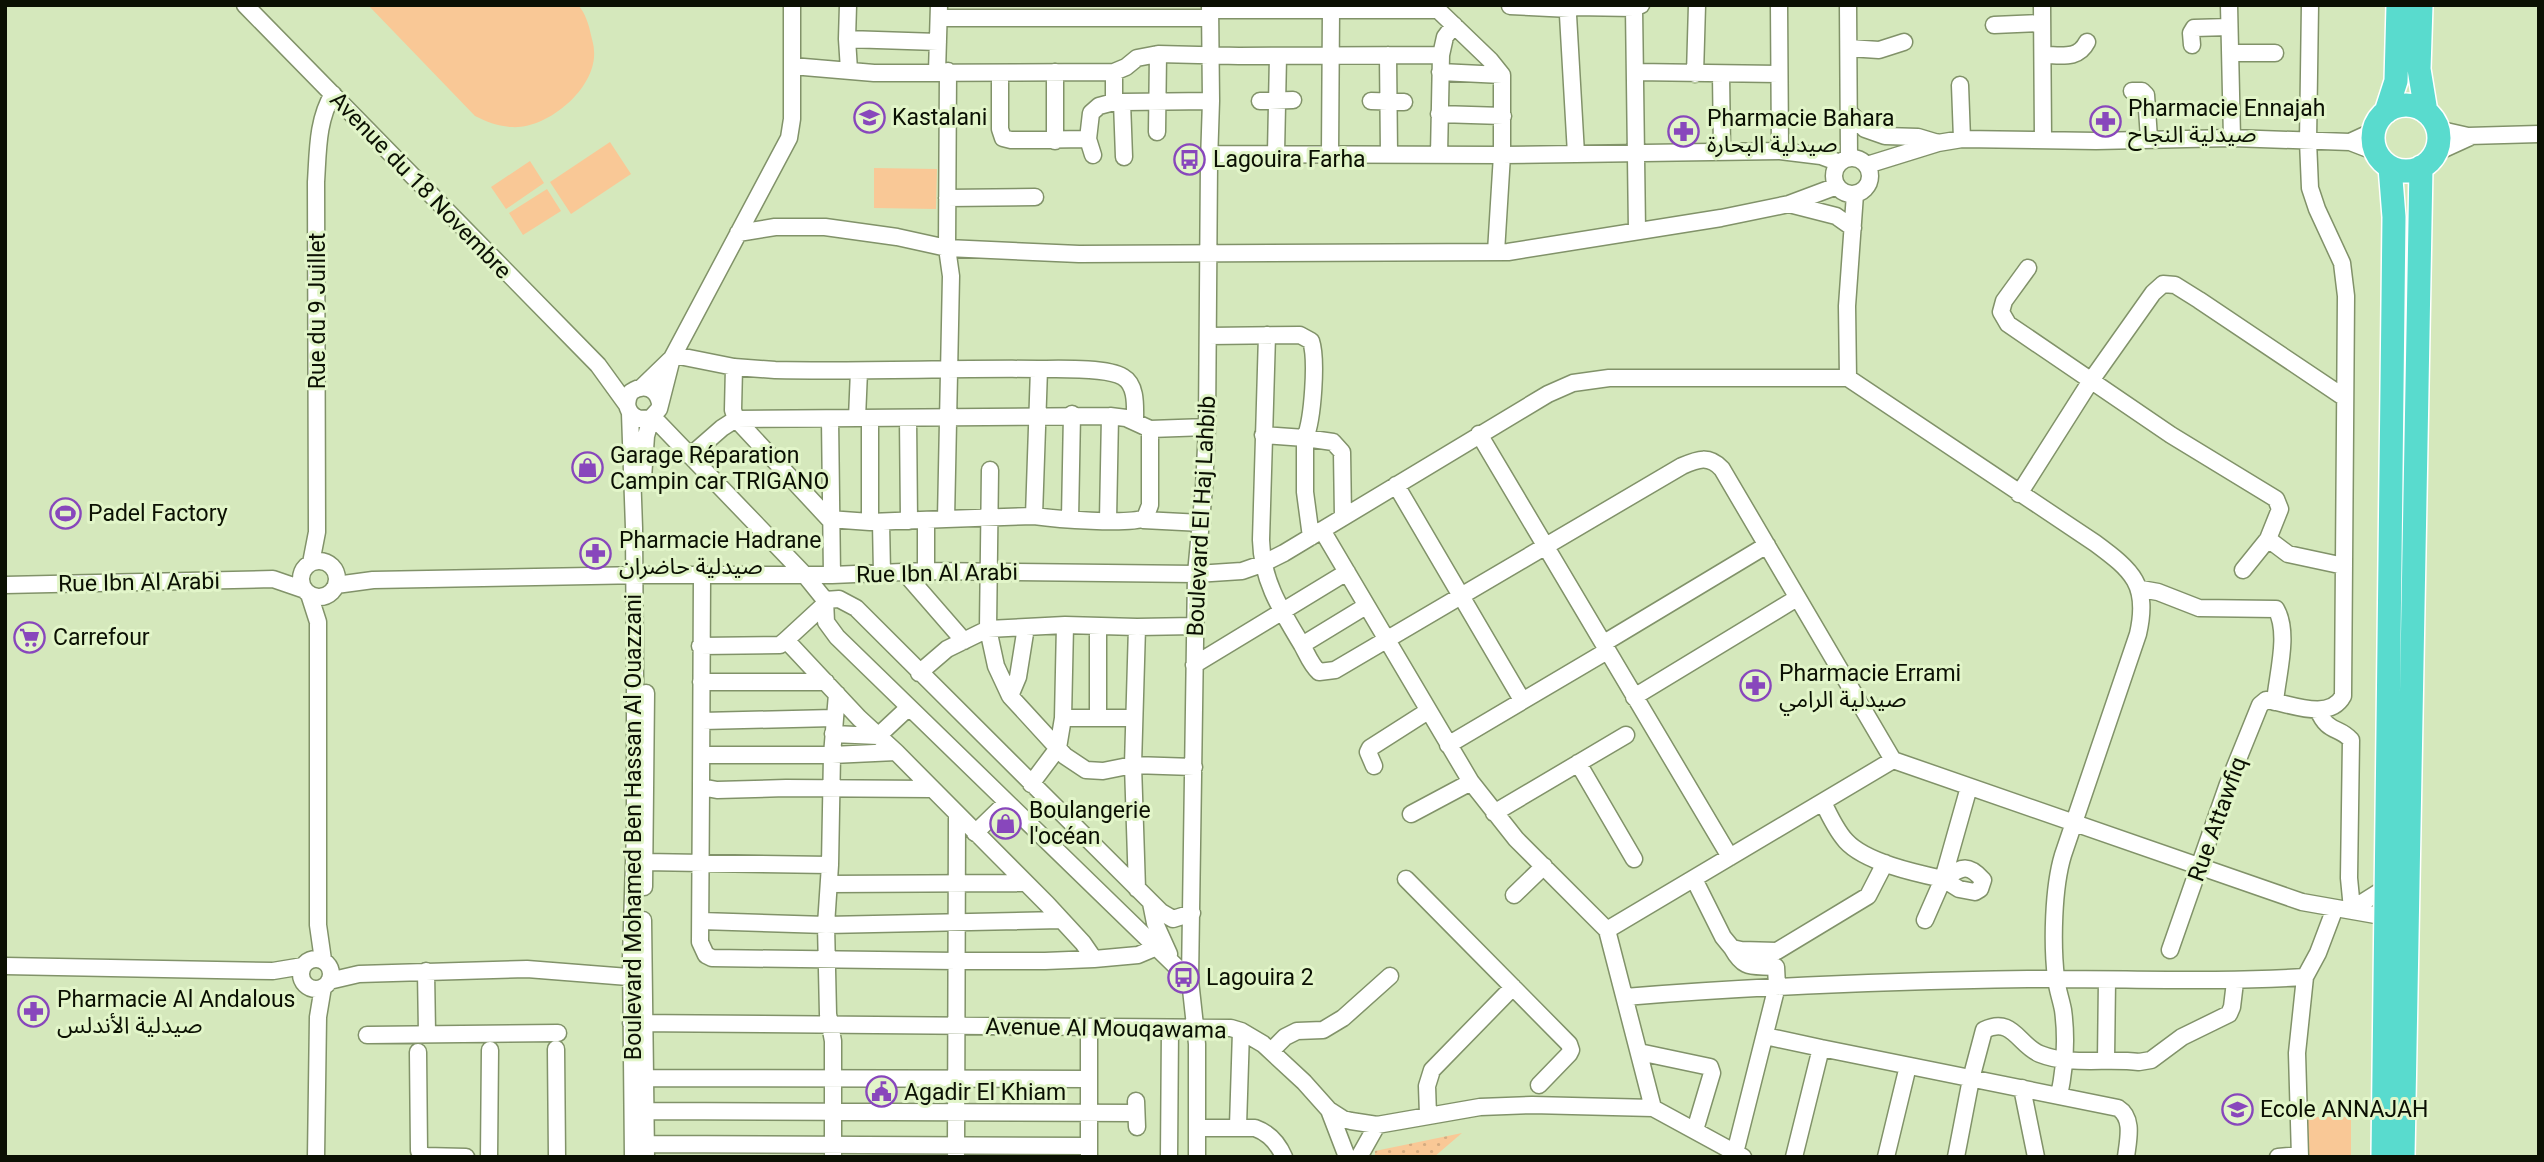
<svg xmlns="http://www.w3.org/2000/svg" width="2544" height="1162" viewBox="0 0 2544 1162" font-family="Roboto,'Noto Sans Arabic',sans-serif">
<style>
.grass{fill:url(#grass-dots)}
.garden{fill:#f9c896}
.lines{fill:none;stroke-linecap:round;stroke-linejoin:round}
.minor-casing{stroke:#819269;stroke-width:19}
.highway-casing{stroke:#fff;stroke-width:26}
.minor{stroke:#fff;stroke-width:16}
.highway{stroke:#59dbce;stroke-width:23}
.labels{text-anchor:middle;stroke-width:6;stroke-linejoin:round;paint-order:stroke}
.poi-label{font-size:23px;fill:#0b1003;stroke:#e2f5c9;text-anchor:start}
.street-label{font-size:23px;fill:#0b1003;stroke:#e2f5c9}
</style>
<defs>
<pattern id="grass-dots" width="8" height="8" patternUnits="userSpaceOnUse" patternTransform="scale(1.75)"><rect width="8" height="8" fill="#f9c896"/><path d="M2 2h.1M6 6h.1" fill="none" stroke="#d4ab80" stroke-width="1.8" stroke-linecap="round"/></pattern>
</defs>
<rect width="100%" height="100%" fill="#d5e8bc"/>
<!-- grass -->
<path class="grass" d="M1462 1133 1434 1157H1375V1151Z"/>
<!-- garden -->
<path class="garden" d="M368 5H578C585 12 589 25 591 35 592 40 594 45 594 51 597 88 547 130 511 127 497 126 487 122 475 116Z
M610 142 631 174 571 214 550 182Z
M530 161 544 183 506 209 491 187Z
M874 168 937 169 936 209 874 208Z
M547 189 561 211 523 235 509 213Z
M2302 1117H2351V1157H2302Z"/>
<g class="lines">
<defs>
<path id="minor" d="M245 5 598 365 627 405
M848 5 847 39 849 70
M1438 5V10L1490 60 1502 75V155L1496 252
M1779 5 1780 151
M1848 5 1849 158
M2042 5 2043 139
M2229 5 2232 138
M1510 6 1570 9
M1210 10H1438
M939 18H1210
M1994 25 2042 23
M847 39 938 42
M2192 45 2191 33 2194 28 2229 27
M1849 48 1879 50 1904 42
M2230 53H2275
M1388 55 1389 154
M1441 55 1445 37 1454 25
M2043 55C2061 55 2078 60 2087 42
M792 66V5
M937 72 939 5
M1114 72V102H1122L1124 157
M1440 72 1502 75
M1635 72 1779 74
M1000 73V129L1003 138 1011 140 1088 139 1093 155
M1695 74 1697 5
M1721 74 1722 150
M1960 85 1962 139
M2132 91H2142L2146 95 2149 138
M1260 101 1293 100
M1371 101 1404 102
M1122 102 1211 101
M1849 112 1865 129 1885 136 1918 137 1938 143
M1439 114 1503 116
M2437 129 2468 136 2539 134
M1157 132 1158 54
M1088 139 1091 113 1099 106 1114 102
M1055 141V72
M2350 142 2374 131
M1276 153 1278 56
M1330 153 1331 10
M2435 153 2470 137
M1209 154 1502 155 1780 151 1821 156 1840 163
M1576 154 1568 15 1570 9 1575 7 1634 8
M1834 176a18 18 0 1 1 36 0a18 18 0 1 1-36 0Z
M1867 165 1938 143 1962 139 2096 141 2232 138 2350 142 2376 152
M947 198 1035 197
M1789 204 1836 216 1853 228
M1637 231 1634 8 1641 5
M738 233 775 227H825L897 237 947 248 1079 254 1508 252 1721 218 1789 204 1837 186
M2028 268 2004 301 2001 312 2008 324 2171 435 2276 499 2280 509 2268 539 2243 570
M1267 335 1261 540C1262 581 1281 610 1302 645 1307 654 1311 665 1319 672L1335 670 1682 466C1698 459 1709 455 1722 469L1893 760 2302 902 2387 917
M1208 336 1300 335 1311 341C1317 359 1313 419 1305 438L1263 435
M674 355 734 367 775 370C862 372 950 368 1038 369 1057 369 1107 367 1123 377 1137 385 1135 407 1135 421
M734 367 733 410 736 419 829 519 870 522 946 519 951 276 947 248 948 71
M1039 369 1034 516C1056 519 1128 525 1145 518L1150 505V429
M1848 378 1847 306 1855 194
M642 387 672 358
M660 403C657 388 644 383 631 392 624 403 627 414 639 419L651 418 659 409 672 358 789 138 792 119V66L874 73 1114 72 1126 67 1137 58 1158 54 1239 56 1441 55 1439 155
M630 413 634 528 635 680V831L631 957 633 1157
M1110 416 1126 418 1150 429 1207 427
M653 417 804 574 825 600 826 622 837 637 1190 980
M857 418 859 371
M908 418 909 521
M830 419 832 575
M1479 434 1730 857
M690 456 722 428 736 419 1110 416 1108 520
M990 470 988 629 996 666 1010 696
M643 478 646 436 651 418
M1396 485 1522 700
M2019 494 2090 382 2153 293 2163 284 2175 285 2199 300 2345 398
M946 519 1034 516
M1070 519 1072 414
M1143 520 1202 523
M926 521V571
M870 522V418
M881 522 882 573
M1322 530 1471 782 1516 839 1607 930 1653 1108
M1311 537 1305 492V438L1333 442 1342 452 1343 517
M2268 539 2288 554 2344 566
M301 579a18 18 0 1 1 36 0a18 18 0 1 1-36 0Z
M311 563 317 532 316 182C318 152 317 120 333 94
M904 572 964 641
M702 576 701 787 717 790 786 788 931 789
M5 585 273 579 305 590
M336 585 373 580 645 575H832L926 571 1196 574 1242 571 1262 564 1284 553 1548 394 1573 383 1609 378H1848L2095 543C2133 571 2149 585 2138 634L2063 855C2053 888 2052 944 2056 978 2057 989 2061 999 2063 1010 2067 1039 2065 1067 2059 1096
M2141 589 2158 592 2199 608 2276 609C2290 633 2277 676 2275 702
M309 594 318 622V925L323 960
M825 600 839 599 856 608 1161 912 1173 919 1192 913
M1065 625 1063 718H1134
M1026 627 1018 677 1010 696 1065 756 1086 770 1103 771 1133 765 1194 767
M1137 627 1195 626
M786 640 824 605
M1604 643 1767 545
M1302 645 1366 606
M700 646 780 645 786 640 859 718 896 752 1047 904 1083 943 1094 959 1138 955 1157 947
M1194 665 1347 572
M919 673 947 649 988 629 1065 625 1137 627 1133 765 1137 889
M701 682H826
M1634 697 1797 598
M2318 710C2328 734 2339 726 2351 740L2349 878 2352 909
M1098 717V626
M702 721 834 718
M833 734 878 736 908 708
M1448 745 1607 651
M702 755H832L896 752
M1578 763 1634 859
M1374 766 1368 752 1370 748 1428 711
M1031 784 1058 748 1063 718
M701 787 700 942 706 955 712 958 956 961H1045L1094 959
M1823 802C1829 815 1836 830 1846 841 1865 862 1915 873 1943 879L1969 787
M1494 813 1626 735
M1411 814 1471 782
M975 833 1006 803
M644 862 830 865 826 925 828 1014 833 1041V1157
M830 865 832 755 837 694
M1406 879 1569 1044 1571 1050 1569 1054 1539 1085
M1694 879 1723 937 1732 948 1741 950 1777 951 1868 896 1885 863
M829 884 1026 883
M644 887 646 693
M1514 895 1544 866
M1151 903 1155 923 1169 954
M2352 909 2387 887
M643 920 646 1157
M1925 920 1943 879 1959 889 1975 892 1980 889 1983 880C1967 862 1961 868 1943 879
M701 921 826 925 1061 920
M1607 930 1893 760
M1732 948C1745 971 1752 965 1776 967L1777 986 1735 1153
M2170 950 2228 784 2260 705 2266 700C2289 703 2329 722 2343 696L2346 296 2342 263 2317 209 2310 188 2308 141 2310 5
M301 974a15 15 0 1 1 30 0a15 15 0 1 1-30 0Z
M5 966 273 971 303 966
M426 971 427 1033
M329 981 359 974 527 969 641 978
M1625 997C1759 986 1893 981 2028 979 2121 978 2212 983 2305 977
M631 1023 1231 1028 1241 1031 1263 1044 1304 1082 1329 1110 1343 1119 1351 1121 1377 1125 1480 1107 1532 1105 1653 1108 1743 1157
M367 1035 558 1033
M1765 1036 1821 1048
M556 1049 557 1157
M1271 1051 1285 1037 1297 1031 1323 1030 1343 1018 1390 976
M418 1052 419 1151 425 1156 466 1157
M1639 1052 1710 1067 1712 1073 1695 1130
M2106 1060 2107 980
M644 1078 1088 1079
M2022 1088 2036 1157
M1136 1101 1137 1127
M1329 1110 1347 1157
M645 1111 1136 1113
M1428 1115 1427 1086 1432 1070 1513 987
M1238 1126 1241 1031
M1197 1128H1255C1269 1133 1278 1143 1284 1157
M646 1144 1089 1146
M956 1154 957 816
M316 1157 318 1017 323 987
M489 1157 490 1050
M1089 1157V1027
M1169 1157 1170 1028
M1197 1157V1044L1190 980 1196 574 1204 488 1207 427 1209 162 1211 101 1210 5
M1359 1157 1377 1125
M1794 1157 1821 1048 2118 1108C2134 1118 2128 1140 2126 1157
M1886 1157 1908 1066
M1956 1157 1971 1079 1984 1030C2013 1016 2018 1045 2040 1054 2070 1066 2107 1058 2139 1062L2151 1060 2182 1037 2229 1014 2232 1007 2235 982
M2278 1157 2300 1155
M2300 1157 2297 1053 2305 977 2318 953 2335 908"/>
<path id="highway" d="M2421 5 2419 69 2426 112
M2373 138a33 33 0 1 1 66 0a33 33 0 1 1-66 0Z
M2386 112 2396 81 2398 5
M2383 1157 2394 217 2390 167
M2403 1157 2421 167"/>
</defs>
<!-- minor casing -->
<use href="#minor" class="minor-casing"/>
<!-- highway casing -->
<use href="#highway" class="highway-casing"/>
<!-- minor -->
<use href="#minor" class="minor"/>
<!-- highway -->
<use href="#highway" class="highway"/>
</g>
<!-- icons -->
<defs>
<symbol id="school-ring" viewBox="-11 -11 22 22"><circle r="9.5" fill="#e2f5c9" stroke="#8847bc" stroke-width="1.5"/><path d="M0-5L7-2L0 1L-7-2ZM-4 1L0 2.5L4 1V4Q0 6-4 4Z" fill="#8847bc"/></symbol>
<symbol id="pharmacy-ring" viewBox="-11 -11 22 22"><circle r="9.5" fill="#e2f5c9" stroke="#8847bc" stroke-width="1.5"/><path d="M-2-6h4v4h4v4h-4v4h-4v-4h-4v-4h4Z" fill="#8847bc"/></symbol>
<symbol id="bus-ring" viewBox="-11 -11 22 22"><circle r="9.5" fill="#e2f5c9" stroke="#8847bc" stroke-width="1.5"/><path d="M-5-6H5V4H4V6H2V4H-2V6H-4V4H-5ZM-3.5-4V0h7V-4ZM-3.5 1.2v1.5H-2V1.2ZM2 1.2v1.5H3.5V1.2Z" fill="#8847bc"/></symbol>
<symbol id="shop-ring" viewBox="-11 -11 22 22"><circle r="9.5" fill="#e2f5c9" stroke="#8847bc" stroke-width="1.5"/><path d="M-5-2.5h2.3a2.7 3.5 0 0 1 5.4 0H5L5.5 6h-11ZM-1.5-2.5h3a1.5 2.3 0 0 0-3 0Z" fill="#8847bc"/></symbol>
<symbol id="stadium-ring" viewBox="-11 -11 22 22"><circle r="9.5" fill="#e2f5c9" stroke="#8847bc" stroke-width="1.5"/><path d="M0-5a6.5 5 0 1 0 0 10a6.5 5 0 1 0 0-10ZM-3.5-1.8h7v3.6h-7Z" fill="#8847bc"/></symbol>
<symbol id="supermarket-ring" viewBox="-11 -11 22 22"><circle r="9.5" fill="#e2f5c9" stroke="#8847bc" stroke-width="1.5"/><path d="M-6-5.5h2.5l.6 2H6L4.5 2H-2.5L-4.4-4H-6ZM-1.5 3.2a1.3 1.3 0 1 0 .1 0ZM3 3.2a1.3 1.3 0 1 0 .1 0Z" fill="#8847bc"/></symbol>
<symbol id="civic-ring" viewBox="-11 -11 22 22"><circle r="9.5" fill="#e2f5c9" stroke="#8847bc" stroke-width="1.5"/><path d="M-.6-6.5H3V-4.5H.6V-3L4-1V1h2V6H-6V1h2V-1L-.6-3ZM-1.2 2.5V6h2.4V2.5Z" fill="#8847bc"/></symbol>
</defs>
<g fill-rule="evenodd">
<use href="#school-ring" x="852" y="100" width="35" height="35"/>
<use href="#pharmacy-ring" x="2088" y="104" width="35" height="35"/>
<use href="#pharmacy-ring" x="1666" y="114" width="35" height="35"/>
<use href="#bus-ring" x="1172" y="142" width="35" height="35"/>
<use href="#shop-ring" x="570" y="450" width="35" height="35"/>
<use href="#stadium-ring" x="48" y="496" width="35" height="35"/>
<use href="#pharmacy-ring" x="578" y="536" width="35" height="35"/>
<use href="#supermarket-ring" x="12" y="620" width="35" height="35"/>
<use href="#pharmacy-ring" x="1738" y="668" width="35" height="35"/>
<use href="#shop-ring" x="988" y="806" width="35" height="35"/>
<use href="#bus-ring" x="1166" y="960" width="35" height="35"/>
<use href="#pharmacy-ring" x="16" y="994" width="35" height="35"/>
<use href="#civic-ring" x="864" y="1074" width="35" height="35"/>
<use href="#school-ring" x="2220" y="1092" width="35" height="35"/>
</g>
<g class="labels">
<!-- poi labels -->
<g class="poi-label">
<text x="2128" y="116">Pharmacie Ennajah<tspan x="2128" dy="26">صيدلية النجاح</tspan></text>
<text x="892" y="125">Kastalani</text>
<text x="1707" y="126">Pharmacie Bahara<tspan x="1707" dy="26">صيدلية البحارة</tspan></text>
<text x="1213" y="167">Lagouira Farha</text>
<text x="610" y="463">Garage Réparation<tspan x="610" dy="26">Campin car TRIGANO</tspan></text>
<text x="88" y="521">Padel Factory</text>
<text x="619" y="548">Pharmacie Hadrane<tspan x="619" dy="26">صيدلية حاضران</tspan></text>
<text x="53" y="645">Carrefour</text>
<text x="1779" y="681">Pharmacie Errami<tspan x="1779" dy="26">صيدلية الرامي</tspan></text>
<text x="1029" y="818">Boulangerie<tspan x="1029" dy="26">l'océan</tspan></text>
<text x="1206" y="985">Lagouira 2</text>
<text x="57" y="1007">Pharmacie Al Andalous<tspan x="57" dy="26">صيدلية الأندلس</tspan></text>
<text x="904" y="1100">Agadir El Khiam</text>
<text x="2260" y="1117">Ecole ANNAJAH</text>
</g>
<!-- street labels -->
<g class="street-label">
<text transform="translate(421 185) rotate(46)" y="8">Avenue du 18 Novembre</text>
<text transform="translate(317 311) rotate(-90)" y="8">Rue du 9 Juillet</text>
<text transform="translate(1201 516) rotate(-87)" y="8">Boulevard El Haj Lahbib</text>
<text transform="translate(937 573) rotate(-1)" y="8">Rue Ibn Al Arabi</text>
<text transform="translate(139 582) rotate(-1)" y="8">Rue Ibn Al Arabi</text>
<text transform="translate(2217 819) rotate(-70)" y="8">Rue Attawfiq</text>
<text transform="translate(633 827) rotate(-90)" y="8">Boulevard Mohamed Ben Hassan Al Ouazzani</text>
<text transform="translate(1106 1028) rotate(1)" y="8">Avenue Al Mouqawama</text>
</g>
</g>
<!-- border -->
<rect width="2544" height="1162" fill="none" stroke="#0b1003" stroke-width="14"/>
</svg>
